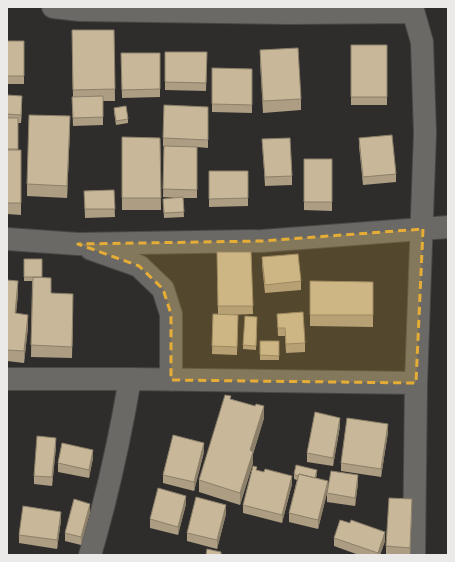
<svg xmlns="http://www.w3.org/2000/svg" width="455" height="562" viewBox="0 0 455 562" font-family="'Asap Condensed',sans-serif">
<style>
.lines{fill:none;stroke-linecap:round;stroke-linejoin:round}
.minor-casing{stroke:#4a4846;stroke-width:24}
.minor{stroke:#6b6966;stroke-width:22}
.wall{fill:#ac9d83}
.shaded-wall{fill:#8c806a}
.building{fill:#c8b798;stroke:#8c806a}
.marked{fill:#e6ad36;fill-opacity:0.2;stroke:#e6ad36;stroke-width:3;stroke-dasharray:8 5;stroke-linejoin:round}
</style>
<rect width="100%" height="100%" fill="#2f2d2b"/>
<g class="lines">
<defs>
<path id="minor" d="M53 7 80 10 289 13 413 12
M412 7 422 42 425 133 416 383 414 555
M7 239 78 244 262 241 448 227
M91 249 139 266 163 289 171 314V380
M7 379H130L416 383
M90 555C107 497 120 438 130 379"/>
</defs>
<!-- minor casing -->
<use href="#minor" class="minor-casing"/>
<!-- minor -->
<use href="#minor" class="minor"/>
</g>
<!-- wall -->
<path class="wall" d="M114 30 115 101H103V125L73 126 72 97H73L72 42Z
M7 41H24V84H7Z
M351 45H387V105H351Z
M260 50 301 99V110L263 113 260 62Z
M165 52H207L206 91 165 90Z
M121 53H160V97L122 98Z
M212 68 252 69V113L212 112Z
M7 95 22 105 21 123H18V150H21V215L7 214Z
M208 107V148L197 147V198H183L184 217 164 218 163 199 176 198 163 197 164 146H163V138Z
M114 108 128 119V123L116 125 114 112Z
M70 128 67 198 27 196V184Z
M122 137 160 138 161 210H122Z
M359 138 396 174V182L363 185 359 146Z
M262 139 292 176V185L265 186Z
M304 159H332V211L304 210Z
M209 171H248V206L209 207Z
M114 190 115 217 85 218 84 191Z
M217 252H251L253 314 229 315H238L237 355 212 354 213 314H218Z
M262 257 301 281V290L265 293 262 265Z
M24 259 42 277 51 293 73 306 72 358 31 357 32 281H24Z
M7 280 18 293 16 313 28 327 24 363 7 361Z
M310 281 373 282V327L310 326Z
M277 314 305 343V352L286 353 285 336H278Z
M257 321 256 350 243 349V345Z
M260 341H279V360H260Z
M231 399 264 418 253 454V463L240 505 199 492V480Z
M340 426 333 466 307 462V453Z
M388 432 381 477 341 471V463Z
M56 447 52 486 34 484V476Z
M204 452 194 491 163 483V475Z
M93 458 89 478 58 472V463Z
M257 470 292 484 282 523 243 513V505Z
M294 474H317L316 478 328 489 318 529 289 522V513L297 480 294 479Z
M358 483 355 506 327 502V493Z
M186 504 178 535 150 528V519Z
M412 508 410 555 386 554V546Z
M90 512 81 545 65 541V533Z
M226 514 217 549 187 541V533Z
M61 520 57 549 19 543V535Z
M334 538 385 541 380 555H359L334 546Z"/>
<!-- shaded-wall -->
<path class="shaded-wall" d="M22 96V105L21 123V115Z
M70 116V128L67 198V186Z
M18 281V293L15 325V313Z
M28 315V327L24 363V351Z
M264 406V418L253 454V463L240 505V493L250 450Z
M340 418V426L333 466V458Z
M388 424V432L381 477V469Z
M56 438V447L52 486V477Z
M204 443V452L194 491V482Z
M93 450V458L89 478V470Z
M358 475V483L355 506V498Z
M292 476V484L282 523V515Z
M328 481V489L318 529V520Z
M186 496V504L178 535V527Z
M412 499V508L410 555V548Z
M90 504V512L81 545V537Z
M226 505V514L217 549V540Z
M61 512V520L57 549V540Z
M385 532V541L380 555H378V553Z"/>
<!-- building -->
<path class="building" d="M72 30H114L115 89 73 90Z
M7 41H24V76H7Z
M351 45H387V97H351Z
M298 48 301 99 263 101 260 50Z
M165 52H207L206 83 165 82Z
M121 53H160V89L122 90Z
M212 68 252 69V105L212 104Z
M7 95 22 96 21 115 7 114Z
M103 96V117L73 118 72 97Z
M164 105 208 107V140L163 138Z
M126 106 128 119 116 121 114 108Z
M29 115 70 116 67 186 27 184Z
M7 118H18V149H7Z
M392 135 396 174 363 177 359 138Z
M122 137 160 138 161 198H122Z
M290 138 292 176 265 177 262 139Z
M164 146 197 147V190L163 189Z
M7 150H21V203H7Z
M304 159H332V202H304Z
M209 171H248V198L209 199Z
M114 190 115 209H85L84 191Z
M183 197 184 212 164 213 163 199Z
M217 252H251L253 306H218Z
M298 254 301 281 265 285 262 257Z
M24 259H42V277H24Z
M33 277 51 278V293L73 294 72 347 31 345Z
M7 280 18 281 15 313 28 315 24 351 7 350Z
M310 281 373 282V315H310Z
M303 312 305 343 286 344 285 328H278L277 314Z
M213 314 238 315 237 347 212 346Z
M245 316 257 317 256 346 243 345Z
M260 341H279V356L260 355Z
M225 395 231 396 230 399 255 406 256 404 264 406 250 450 253 452 240 493 199 480Z
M315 412 340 418 333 458 307 453Z
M347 418 388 424 381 469 341 463Z
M173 435 204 443 194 482 163 475Z
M37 436 56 438 52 477 34 476Z
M62 443 93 450 89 470 58 463Z
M296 465 317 470 315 478 299 474 298 476 294 474Z
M253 466 257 467 256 470 264 472 265 469 292 476 282 515 243 505Z
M331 471 358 475 355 498 327 493Z
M299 474 328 481 318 520 289 513Z
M158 488 186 496 178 527 150 519Z
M196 497 226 505 217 540 187 533Z
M389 498 412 499 410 548 386 546Z
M74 499 90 504 81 537 65 533Z
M23 506 61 512 57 540 19 535Z
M340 520 350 523 351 520 385 532 378 553 334 538Z
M207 549 221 552V555H206Z"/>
<!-- marked area -->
<path class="marked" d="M423 229 416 383 171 380V314L163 289 139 266 78 244 262 241Z"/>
<!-- border -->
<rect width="455" height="562" fill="none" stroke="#ebeae8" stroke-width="16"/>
</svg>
